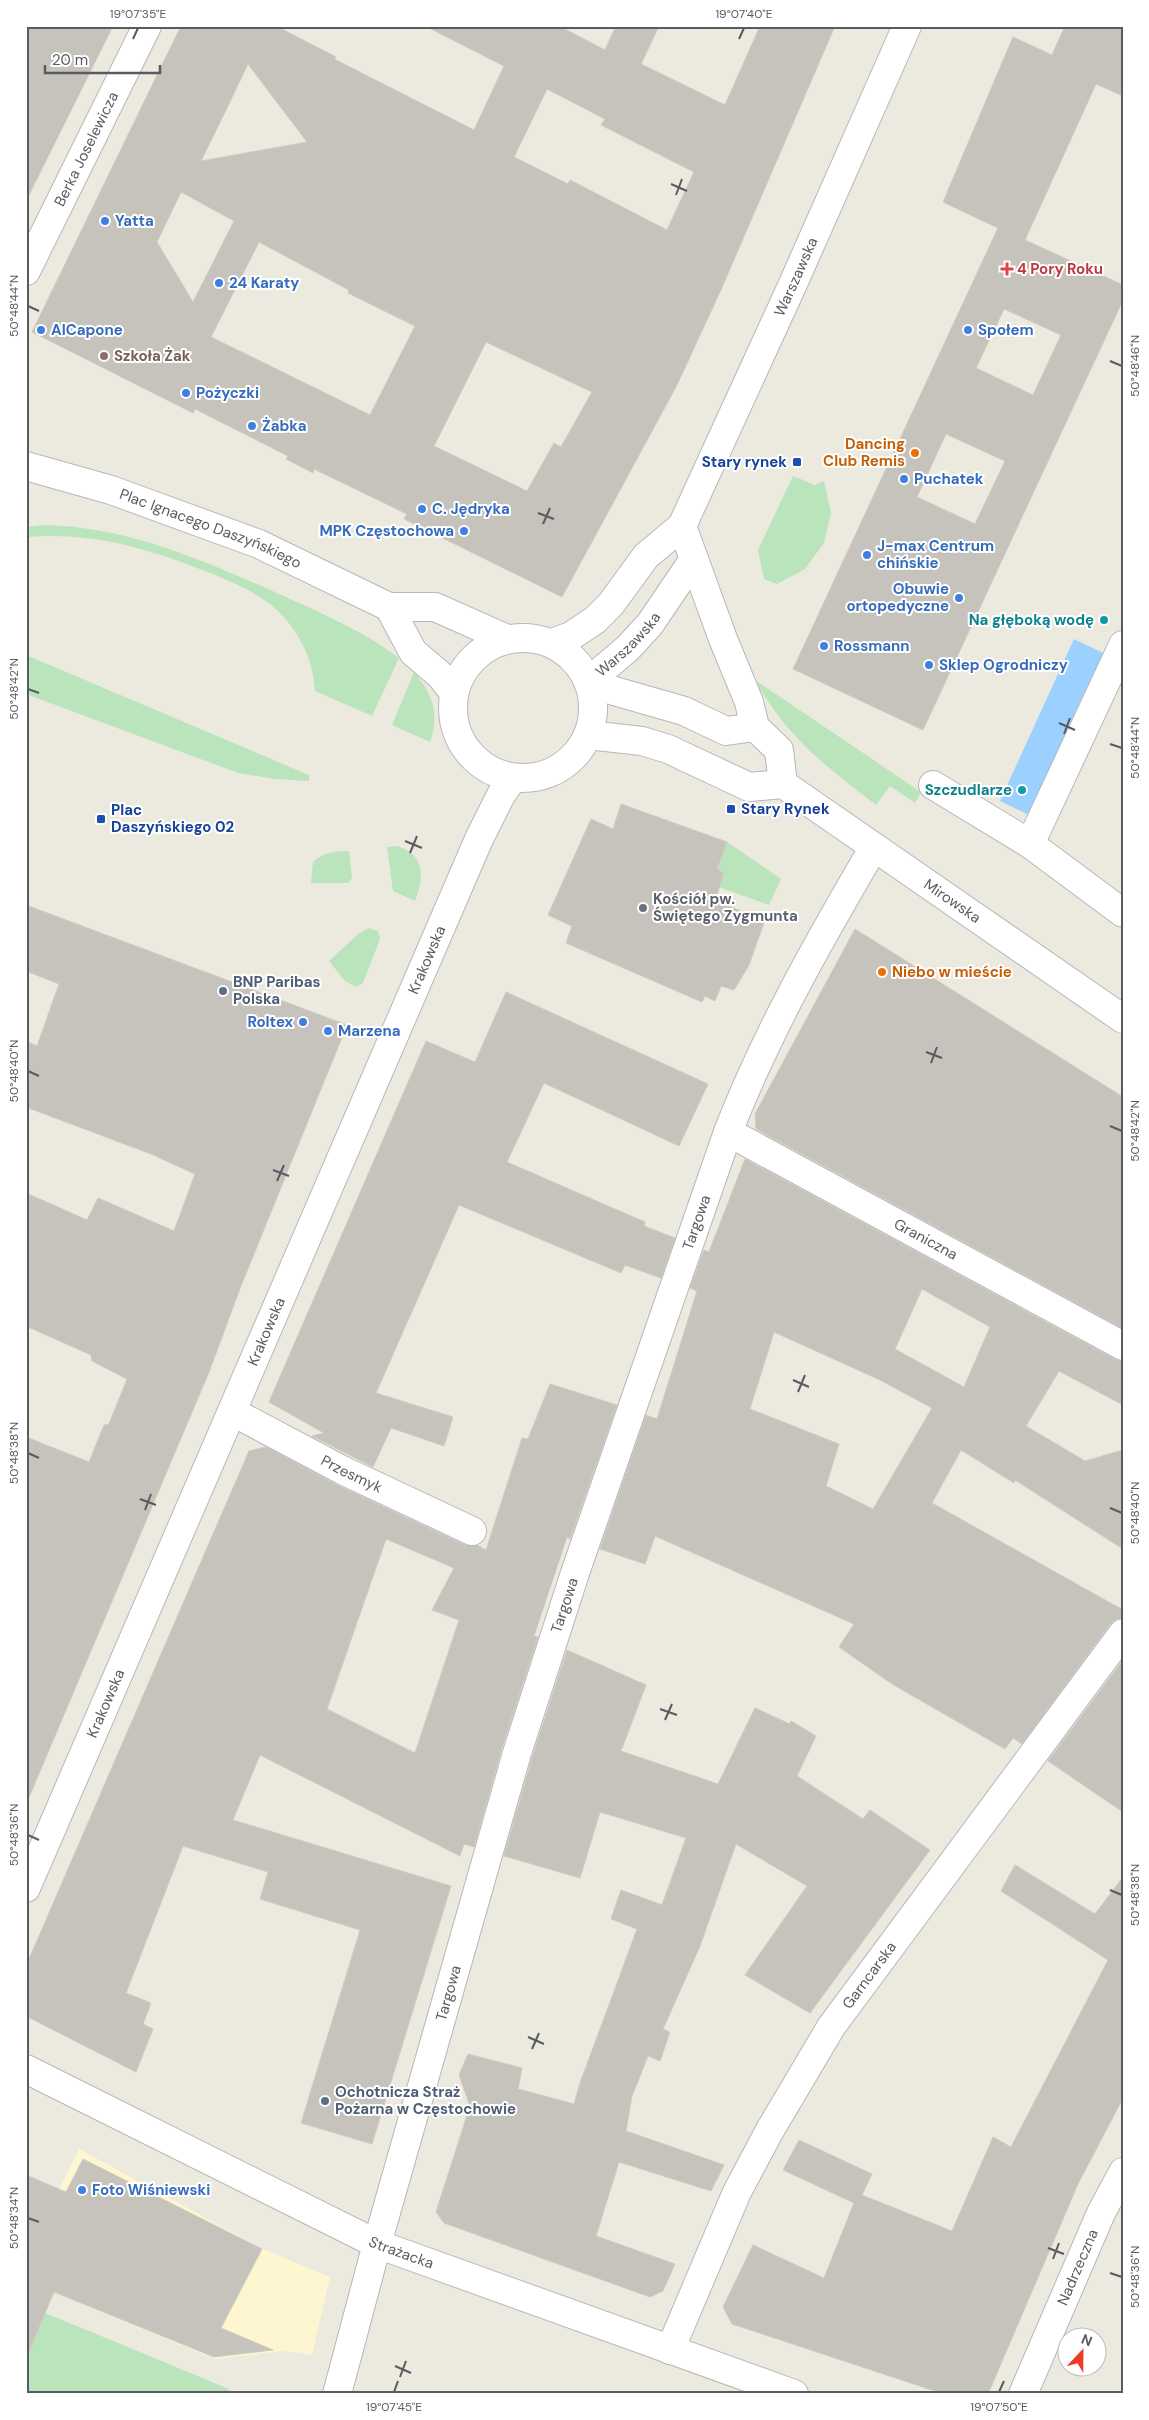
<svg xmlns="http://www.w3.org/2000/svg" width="1149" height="2420" viewBox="0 0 1149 2420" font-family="'DM Sans',sans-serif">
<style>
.commercial{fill:#fef5d1}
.green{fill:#bae4bc}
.water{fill:#9bd0ff}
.building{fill:#c6c3bc;stroke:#d0cbbd;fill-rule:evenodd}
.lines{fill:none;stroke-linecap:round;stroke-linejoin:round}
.minor-casing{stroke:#b5b7bc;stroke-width:30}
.minor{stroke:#fff;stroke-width:28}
.ticks{fill:none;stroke:#585b60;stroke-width:2}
.shop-dot{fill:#3f7fe0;stroke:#fff;stroke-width:2}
.health-dot{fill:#e0444e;stroke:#fff;stroke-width:2}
.education-dot{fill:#8d6e63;stroke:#fff;stroke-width:2}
.food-dot{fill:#e8710a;stroke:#fff;stroke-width:2}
.transit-dot{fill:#1a4fb4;stroke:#fff;stroke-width:2}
.culture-dot{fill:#0f9aa8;stroke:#fff;stroke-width:2}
.worship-dot{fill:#6b7280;stroke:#fff;stroke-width:2}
.service-dot{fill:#5c6f8a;stroke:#fff;stroke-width:2}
.labels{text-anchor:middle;stroke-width:4;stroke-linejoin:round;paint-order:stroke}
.street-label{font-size:15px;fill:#585b60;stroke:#fff}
.shop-label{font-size:15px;font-weight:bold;fill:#366cbe;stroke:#fff;text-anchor:start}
.health-label{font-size:15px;font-weight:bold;fill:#be3a42;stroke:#fff;text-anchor:start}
.education-label{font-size:15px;font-weight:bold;fill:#785e54;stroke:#fff;text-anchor:start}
.food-label{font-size:15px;font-weight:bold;fill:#c56008;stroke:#fff;text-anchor:end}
.transit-label{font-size:15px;font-weight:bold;fill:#164399;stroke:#fff;text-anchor:start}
.culture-label{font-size:15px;font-weight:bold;fill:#0d838f;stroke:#fff;text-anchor:end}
.worship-label{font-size:15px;font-weight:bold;fill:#5b616d;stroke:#fff;text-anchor:start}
.service-label{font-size:15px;font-weight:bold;fill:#4e5e75;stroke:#fff;text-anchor:start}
.neatline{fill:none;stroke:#585b60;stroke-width:2}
.ticks-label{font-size:12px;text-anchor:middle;fill:#585b60}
</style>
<rect width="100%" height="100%" fill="#ece9df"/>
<!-- commercial -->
<path class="commercial" d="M79 2149 263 2249 330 2277 312 2355 286 2351 215 2359 26 2281 58 2191Z"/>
<!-- green -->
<path class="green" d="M793 476 815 485 824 481 831 513 824 543 805 569 777 584 764 579 758 550Z
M44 525C129 527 203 560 279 594 321 613 362 630 399 658L372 716 315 691C313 659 300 633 277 610 260 594 236 584 215 575 155 550 92 531 26 537V527Z
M26 655 309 775V781L275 779 238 773 26 694Z
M414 672C433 694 440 714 430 742L392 725Z
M755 680 921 792 915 803 890 786 876 805C826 767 786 736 755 680Z
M727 842 781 879 769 905 719 887 724 873 717 869Z
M397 846C426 855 424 877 415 901L393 891 387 847Z
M349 851 352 878 348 883H311L313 862C324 851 335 852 349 851Z
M369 928 378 931 380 939 363 983 356 987 345 981 329 961 358 934Z
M26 2305 229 2389 227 2394H26Z"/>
<!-- water -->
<path class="water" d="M1074 639 1105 654 1029 815 1000 801Z"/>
<!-- building -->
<path class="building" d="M26 26H113L26 201Z
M181 26H276L336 57 334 59 474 130 504 66 425 26H559L605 50 616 26H659L641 64 725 105 760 26H835L720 292 676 387 562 597 404 519 407 514 314 469 313 473 286 459 288 456 195 409 193 413 32 332ZM248 64 307 142 201 161 227 108ZM547 89 605 119 601 125 694 172 667 230 570 180 568 184 514 157ZM181 192 234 221 193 302 157 242ZM259 242 349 290 348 293 415 326 370 415 211 337ZM486 342 592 392 561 447 554 443 527 491 434 446Z
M1065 26H1123V96L1096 84 1025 240 1123 285V300L923 730 793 669 998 228 943 202 1013 37 1052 55ZM1004 309 1061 335 1033 395 976 368ZM946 434 1005 461 975 524 917 497Z
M621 804 727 842 717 869 724 873 715 901 765 920 749 965 734 990 721 986 715 1001 705 996 702 1002 566 943 572 926 548 915 591 819 613 829Z
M26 905 347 1025 241 1286 209 1372 27 1802 26 1437 89 1462 104 1425 109 1424 127 1379 92 1361 91 1355 26 1326V1193L87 1220 98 1198 174 1231 195 1174 151 1154 26 1107V1041L37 1046 59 984 26 971Z
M855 929 1123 1097 1122 1328 756 1129 755 1114Z
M506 992 708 1084 679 1146 544 1083 507 1162 645 1222 644 1226 675 1238 661 1278 625 1265 621 1273 459 1205 376 1393 453 1417 444 1446 391 1428 373 1467 312 1436 324 1433 269 1402 426 1041 475 1062Z
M745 1159 1116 1360 1123 1362V1405L1059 1371 1026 1426 1085 1461 1123 1450V1549L1015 1480 1014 1483 961 1450 932 1503 1123 1610V1618L1116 1619 1110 1624 1022 1744 1013 1738 1005 1749 892 1684 839 1647 854 1624 655 1536 645 1564 600 1549 646 1415 657 1419 697 1291 690 1288 704 1250 709 1252ZM922 1289 990 1327 964 1387 895 1349ZM774 1332 880 1380 932 1408 873 1509 826 1486 839 1444 750 1409Z
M550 1384 617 1405 570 1539 567 1537 534 1636 538 1637 502 1748 474 1847 464 1844 460 1856 260 1755 233 1820 451 1886 372 2144 301 2123 360 1930 260 1899 268 1872 183 1846 126 1993 151 2003 143 2024 153 2029 136 2072 26 2016V1966L249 1451 266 1447 335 1484 465 1545H477L486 1550 522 1438 528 1439ZM386 1539 454 1568 432 1610 459 1620 415 1753 327 1709Z
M567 1650 646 1685 621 1751 718 1784 755 1708 790 1724 791 1721 816 1736 797 1776 863 1819 870 1810 930 1850 810 2013 745 1975 807 1886 736 1844 700 1946 663 2029 670 2032 660 2061 648 2056 632 2096 626 2131 724 2165 711 2191 619 2162 596 2236 675 2264 663 2291 650 2297 444 2223 436 2212 470 2106 459 2075 468 2054 522 2068 518 2089 574 2104 580 2083 637 1929 611 1919 621 1890 662 1905 686 1838 600 1812 580 1878 504 1856 532 1758Z
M1123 1660V1812L1048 1761Z
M1015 1865 1095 1914 1123 1877V2098L1078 2184 988 2394H944L732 2324 723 2307 753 2245 824 2278 854 2203 783 2170 799 2140 872 2174 862 2195 952 2231 993 2137 1011 2147 1108 1960 1001 1891Z
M83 2159 262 2249 221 2328 273 2350 214 2357 54 2292 26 2358V2175L66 2192Z"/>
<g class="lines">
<defs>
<g id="minor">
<path id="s1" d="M26 271 147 26"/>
<path id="s2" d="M26 466 111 490 259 544 389 607H435L507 639"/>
<path d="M682 526 723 639 749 702 755 727"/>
<path d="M389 607 413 652 440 675 454 693"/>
<circle cx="523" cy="708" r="70"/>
<path id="s3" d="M552 643 571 636 595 620 611 604 646 556 682 526 792 286 907 26"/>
<path id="s4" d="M588 682 628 648 650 624 694 559"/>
<path d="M590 684 684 711 726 731 755 727"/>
<path d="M755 727 779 750 783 784"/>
<path id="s5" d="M588 735 642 741 668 749 749 787 783 784 1123 1019"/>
<path d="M933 785 1030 844 1123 913"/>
<path d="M1030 844 1123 645"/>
<path id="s6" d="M728 1132 1123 1346"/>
<path id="s7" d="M233 1412 342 1470 472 1531"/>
<path id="s8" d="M26 1888 479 839 501 795 512 779"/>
<path id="s9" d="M26 2069 377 2244 794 2394"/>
<path id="s10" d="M670 2350 737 2192 770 2130 831 2027 1123 1633"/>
<path id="s11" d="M337 2394 377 2244 517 1753 575 1573 728 1132C767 1032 820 939 874 847"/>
<path id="s12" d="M1023 2394 1101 2213 1123 2172"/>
</g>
</defs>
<!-- minor casing -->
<use href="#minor" class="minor-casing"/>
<!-- minor -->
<use href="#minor" class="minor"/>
</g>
<!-- ticks -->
<path class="ticks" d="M133 39 138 28M739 39 744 28M671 184 687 191M676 195 682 179M28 306 39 311M1110 361 1122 366M538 513 554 519M543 524 550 508M28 689 39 693M1059 723 1075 730M1064 734 1070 718M1110 744 1122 748M405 841 422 848M410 853 417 836M926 1052 942 1058M931 1063 937 1047M28 1071 39 1076M1110 1126 1122 1131M273 1170 289 1176M277 1181 284 1165M793 1380 809 1387M798 1392 805 1375M28 1453 39 1458M140 1499 156 1505M1110 1508 1122 1513M145 1510 151 1494M660 1709 677 1715M665 1720 672 1704M28 1835 39 1840M1110 1890 1122 1895M528 2037 544 2044M532 2049 539 2033M28 2218 39 2222M1048 2248 1064 2254M1053 2259 1059 2243M1110 2273 1122 2277M395 2366 411 2373M400 2377 406 2361M394 2392 398 2381M999 2392 1004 2381"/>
<!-- markers -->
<g class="shop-dot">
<circle cx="105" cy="221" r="5"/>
<circle cx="219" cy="283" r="5"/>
<circle cx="41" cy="330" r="5"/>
<circle cx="968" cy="330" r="5"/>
<circle cx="186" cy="393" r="5"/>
<circle cx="252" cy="426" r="5"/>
<circle cx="904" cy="479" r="5"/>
<circle cx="422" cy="509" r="5"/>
<circle cx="464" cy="531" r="5"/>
<circle cx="867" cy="555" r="5"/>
<circle cx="959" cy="598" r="5"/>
<circle cx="824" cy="646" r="5"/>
<circle cx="929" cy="665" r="5"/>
<circle cx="303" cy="1022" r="5"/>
<circle cx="328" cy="1031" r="5"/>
<circle cx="82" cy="2190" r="5"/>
</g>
<path class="health-dot" d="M1004.5 261.5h5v5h5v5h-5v5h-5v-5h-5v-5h5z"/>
<circle class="education-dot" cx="104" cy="356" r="5"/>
<g class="food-dot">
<circle cx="915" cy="453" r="5"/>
<circle cx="882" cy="972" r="5"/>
</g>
<g class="transit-dot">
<rect x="792" y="457" width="10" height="10" rx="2.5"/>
<rect x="726" y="804" width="10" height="10" rx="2.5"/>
<rect x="96" y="814" width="10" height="10" rx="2.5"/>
</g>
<g class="culture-dot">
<circle cx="1104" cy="620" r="5"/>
<circle cx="1022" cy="790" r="5"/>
</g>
<circle class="worship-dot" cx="643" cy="908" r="5"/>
<g class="service-dot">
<circle cx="223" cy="991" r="5"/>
<circle cx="325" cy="2101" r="5"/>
</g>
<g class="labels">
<!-- street labels -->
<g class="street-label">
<text dy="5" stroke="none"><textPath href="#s1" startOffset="136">Berka Joselewicza</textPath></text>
<text dy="5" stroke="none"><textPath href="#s3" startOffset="452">Warszawska</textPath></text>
<text dy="5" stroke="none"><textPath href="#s2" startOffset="195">Plac Ignacego Daszyńskiego</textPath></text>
<text dy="5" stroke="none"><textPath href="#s4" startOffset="55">Warszawska</textPath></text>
<text dy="5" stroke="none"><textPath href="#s5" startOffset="411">Mirowska</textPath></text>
<text dy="5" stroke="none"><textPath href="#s8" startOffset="1011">Krakowska</textPath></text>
<text dy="5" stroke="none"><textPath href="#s11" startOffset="1226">Targowa</textPath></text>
<text dy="5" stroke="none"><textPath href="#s6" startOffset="225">Graniczna</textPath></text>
<text dy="5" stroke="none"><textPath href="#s8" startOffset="606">Krakowska</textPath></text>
<text dy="5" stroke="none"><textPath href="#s7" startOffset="134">Przesmyk</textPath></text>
<text dy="5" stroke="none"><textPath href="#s11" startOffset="821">Targowa</textPath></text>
<text dy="5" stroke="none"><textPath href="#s8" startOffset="201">Krakowska</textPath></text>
<text dy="5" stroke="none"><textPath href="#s10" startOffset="426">Garncarska</textPath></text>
<text dy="5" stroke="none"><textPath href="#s11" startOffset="416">Targowa</textPath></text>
<text dy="5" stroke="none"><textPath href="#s9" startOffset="418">Strażacka</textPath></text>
<text dy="5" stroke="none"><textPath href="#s12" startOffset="138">Nadrzeczna</textPath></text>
</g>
<!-- shop labels -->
<g class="shop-label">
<text x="115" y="226">Yatta</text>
<text x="229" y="288">24 Karaty</text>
<text x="51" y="335">AlCapone</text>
<text x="978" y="335">Społem</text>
<text x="196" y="398">Pożyczki</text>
<text x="262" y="431">Żabka</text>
<text x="914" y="484">Puchatek</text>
<text x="432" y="514">C. Jędryka</text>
<text x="454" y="536" text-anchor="end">MPK Częstochowa</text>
<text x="877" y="551">J-max Centrum<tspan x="877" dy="17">chińskie</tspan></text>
<text x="949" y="594" text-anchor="end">Obuwie<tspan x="949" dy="17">ortopedyczne</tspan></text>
<text x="834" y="651">Rossmann</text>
<text x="939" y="670">Sklep Ogrodniczy</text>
<text x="293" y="1027" text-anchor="end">Roltex</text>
<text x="338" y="1036">Marzena</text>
<text x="92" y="2195">Foto Wiśniewski</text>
</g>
<!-- health labels -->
<g class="health-label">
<text x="1017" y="274">4 Pory Roku</text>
</g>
<!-- education labels -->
<g class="education-label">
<text x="114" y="361">Szkoła Żak</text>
</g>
<!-- food labels -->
<g class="food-label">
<text x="905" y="449">Dancing<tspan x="905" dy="17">Club Remis</tspan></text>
<text x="892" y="977" text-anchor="start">Niebo w mieście</text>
</g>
<!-- transit labels -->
<g class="transit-label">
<text x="787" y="467" text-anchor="end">Stary rynek</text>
<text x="741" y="814">Stary Rynek</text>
<text x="111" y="815">Plac<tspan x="111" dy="17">Daszyńskiego 02</tspan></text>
</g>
<!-- culture labels -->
<g class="culture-label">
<text x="1094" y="625">Na głęboką wodę</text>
<text x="1012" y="795">Szczudlarze</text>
</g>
<!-- worship labels -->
<g class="worship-label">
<text x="653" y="904">Kościół pw.<tspan x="653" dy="17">Świętego Zygmunta</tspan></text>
</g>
<!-- service labels -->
<g class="service-label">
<text x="233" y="987">BNP Paribas<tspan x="233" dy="17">Polska</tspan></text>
<text x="335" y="2097">Ochotnicza Straż<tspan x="335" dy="17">Pożarna w Częstochowie</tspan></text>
</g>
</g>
<!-- border -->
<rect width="1149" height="2420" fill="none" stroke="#ffffff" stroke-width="55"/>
<!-- north arrow -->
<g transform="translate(1082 2352) rotate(22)"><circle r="24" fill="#ffffff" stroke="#bcbdbf"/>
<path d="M0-4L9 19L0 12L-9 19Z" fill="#eb3d26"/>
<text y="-8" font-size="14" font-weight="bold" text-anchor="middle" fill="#585b60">N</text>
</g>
<!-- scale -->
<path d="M45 65v8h115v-8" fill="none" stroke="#585b60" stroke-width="2.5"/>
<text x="52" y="65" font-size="15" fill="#585b60" stroke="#ffffff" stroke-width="4" paint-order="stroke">20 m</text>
<rect x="28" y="28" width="1094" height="2364" class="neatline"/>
<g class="ticks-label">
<text x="138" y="18">19°07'35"E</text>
<text x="744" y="18">19°07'40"E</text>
<text transform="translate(14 306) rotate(-90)" y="4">50°48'44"N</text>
<text transform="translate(1135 366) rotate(-90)" y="4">50°48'46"N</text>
<text transform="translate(14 689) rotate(-90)" y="4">50°48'42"N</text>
<text transform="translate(1135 748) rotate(-90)" y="4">50°48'44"N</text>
<text transform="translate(14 1071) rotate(-90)" y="4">50°48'40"N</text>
<text transform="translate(1135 1131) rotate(-90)" y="4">50°48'42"N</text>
<text transform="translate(14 1453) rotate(-90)" y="4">50°48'38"N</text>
<text transform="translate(1135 1513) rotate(-90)" y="4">50°48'40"N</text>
<text transform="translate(14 1835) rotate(-90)" y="4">50°48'36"N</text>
<text transform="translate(1135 1895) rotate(-90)" y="4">50°48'38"N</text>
<text transform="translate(14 2218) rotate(-90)" y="4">50°48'34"N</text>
<text transform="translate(1135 2277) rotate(-90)" y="4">50°48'36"N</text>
<text x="394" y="2411">19°07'45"E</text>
<text x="999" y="2411">19°07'50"E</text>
</g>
</svg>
